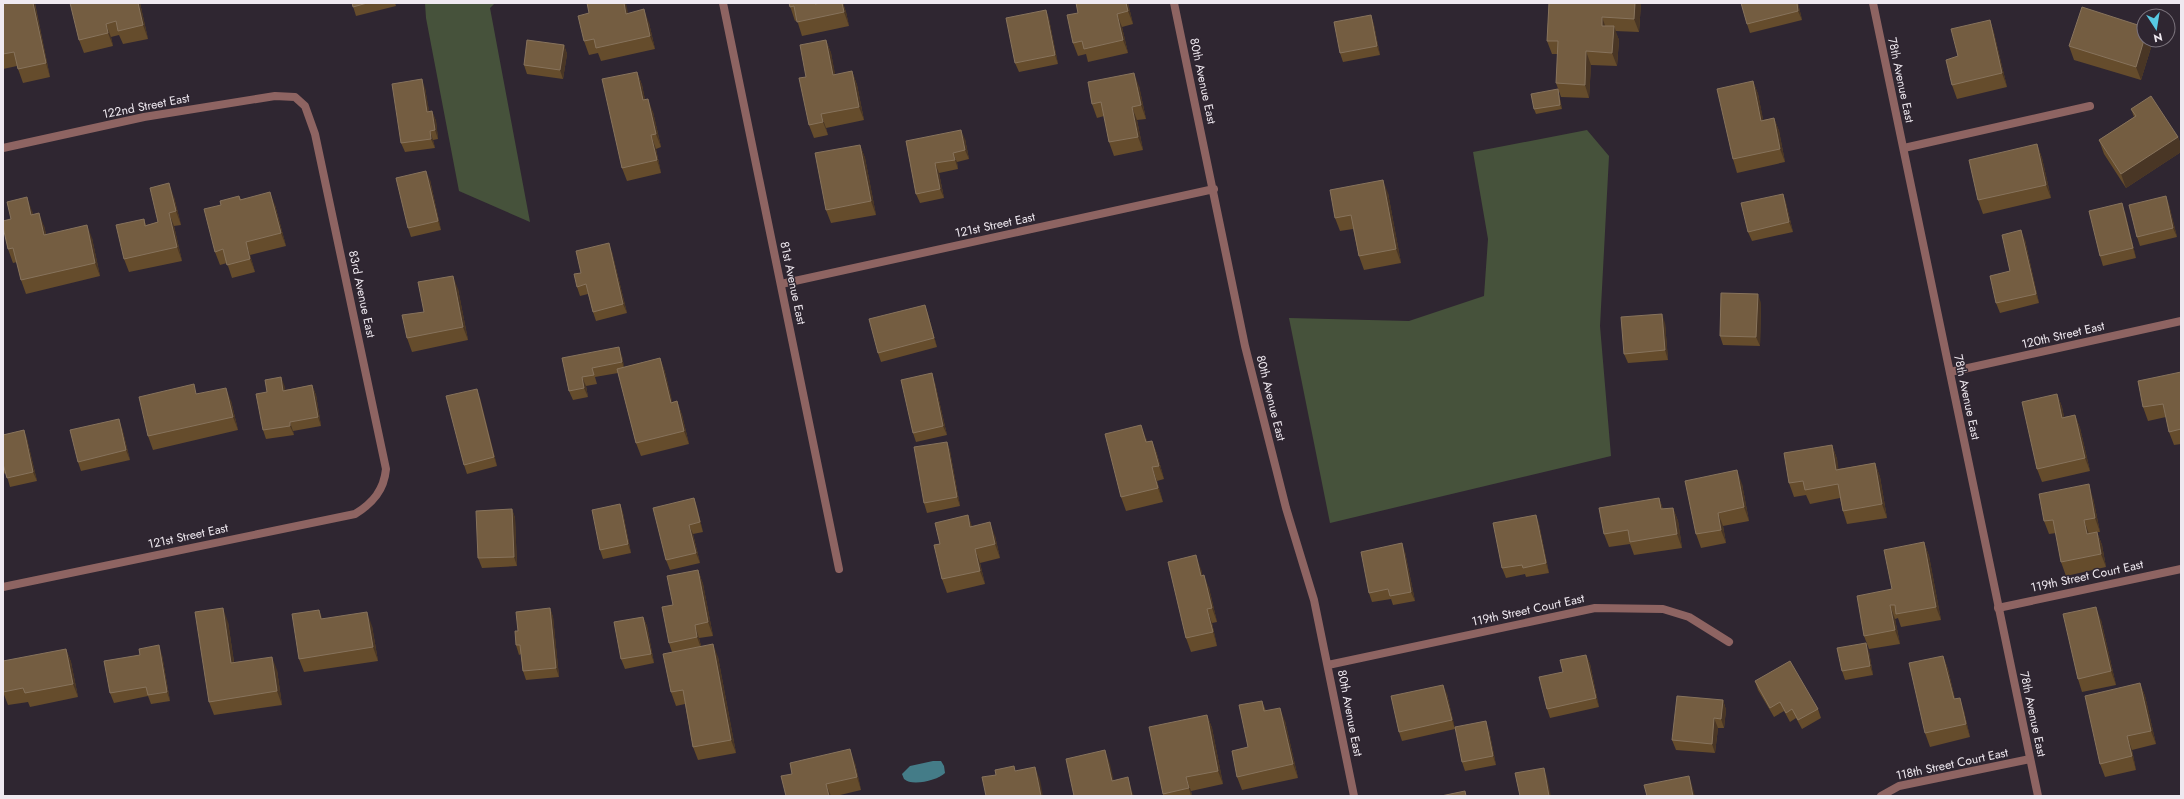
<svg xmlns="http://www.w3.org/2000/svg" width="2184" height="799" viewBox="0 0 2184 799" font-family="Jost,sans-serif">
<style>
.green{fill:#46523b}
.water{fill:#447c88}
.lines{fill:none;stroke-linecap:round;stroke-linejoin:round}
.minor{stroke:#8e6462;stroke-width:8}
.tertiary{stroke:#8e6462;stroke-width:8}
.wall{fill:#654c2c}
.shaded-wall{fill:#493625}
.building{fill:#745d41;stroke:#87735c}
.labels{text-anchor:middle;stroke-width:3;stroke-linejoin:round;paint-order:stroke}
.street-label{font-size:12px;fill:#efe9f0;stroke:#2f2631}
</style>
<rect width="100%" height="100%" fill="#2f2631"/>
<!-- green -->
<path class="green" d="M425 3H495L490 8 530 222 459 191 426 18Z
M1587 130 1609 156 1600 326 1611 456 1330 523 1289 318 1409 321 1484 296 1488 239 1473 152Z"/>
<!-- water -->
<path class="water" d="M933 761H941L944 766 945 773C938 780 912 787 904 779L902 774 910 766Z"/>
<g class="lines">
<!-- minor -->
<path class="minor" d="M723 3 839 569
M1174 3 1245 346 1286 508 1314 600 1354 796
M3 148 144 117 275 96 295 97 305 106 315 134 386 469C384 490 373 503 355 514L3 587
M1904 148 2090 106
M781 284 1214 189
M1950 372 2181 321
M1998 608 2181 569
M1328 665 1595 608 1663 609 1689 617 1729 642
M1881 796 1899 786 2030 759"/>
<!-- tertiary -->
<path class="tertiary" d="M1873 3 2038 796"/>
</g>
<!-- wall -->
<path class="wall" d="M3 3H35L50 77 23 83 17 66 3 69Z
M140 3 148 39 123 44 119 35 111 37 113 46 84 53 79 40Z
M352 3H395L396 6 356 16Z
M789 3H843L846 12 849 26 802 36 797 20 795 21Z
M1076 3H1128L1133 24 1122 27 1128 53 1088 62 1086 54 1078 56 1073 43 1078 13Z
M1549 3H1641L1639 32 1615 31 1619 40 1617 66 1591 65 1589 98 1561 97 1556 83 1558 54H1552L1547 41Z
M1798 3 1802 20 1750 33 1747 24Z
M1046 10 1049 19 1058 64 1019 72 1015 63Z
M628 13 649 23 655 49 601 61 598 53 589 55 584 41Z
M1371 15 1374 25 1380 55 1343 62 1340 53Z
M1990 20 1994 33 2007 87 1957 99 1952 85 1958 56Z
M826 40 831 53 835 75 852 71 857 85 864 120 826 128 828 135 814 138 809 125 806 77Z
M2153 41 2141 80 2074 60 2069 46Z
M564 45 567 54 563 79 527 74 524 65Z
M637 72 642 85 645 100 653 112 661 147 656 149 661 173 627 181 622 168Z
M1753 81 1758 94 1763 120 1774 118 1779 131 1785 162 1737 173 1733 159Z
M1139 86 1146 119 1137 120 1143 150 1114 156 1109 142 1104 116 1097 118 1092 104Z
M425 88 429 112 432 111 436 121 438 139 433 140 435 148 405 152 401 143Z
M1558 89 1562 109 1536 114 1534 109Z
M2131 109 2178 137 2181 145V152L2126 188 2104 154 2099 140 2134 117Z
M965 139 969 159 957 162 958 169 939 173 944 198 920 203 916 194 906 141Z
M2037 144 2042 158 2051 198 1983 214 1978 200Z
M860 145 865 158 876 215 831 223 826 210Z
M430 180 441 230 411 237 408 228Z
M1388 193 1401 263 1364 270 1359 256 1353 229 1340 231 1335 218Z
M1783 194 1786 203 1793 232 1752 241 1748 232Z
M239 196 241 199 275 205 286 246 250 255 255 272 232 278 227 263 220 265 215 252 221 205Z
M2166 196 2169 205 2177 237 2140 246 2137 237Z
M174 197 181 225 174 226 182 261 129 272 124 259 144 219 146 225 158 222Z
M32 211 33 215 44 226 46 234 92 238 100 276 26 294 21 280 17 262 13 263 8 249 11 219Z
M2125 212 2136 258 2103 266 2100 256Z
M2025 240 2039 303 2000 313 1996 303 2010 271Z
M612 252 627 313 596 321 593 312 588 294 580 296 577 287 581 273Z
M458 289 468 340 412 352 407 338 424 312Z
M1761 303 1760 346 1723 345 1720 336Z
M925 305 928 314 937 347 881 362 878 353Z
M1665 323 1668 360 1628 363 1624 354Z
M622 356 624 367 660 358 665 372 672 402 677 401 682 415 689 444 641 456 636 443 618 373 595 377 597 384 586 386 588 397 573 400 569 391 562 358Z
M2181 372V444L2174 445 2169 432 2166 417 2148 421 2143 407Z
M281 377 285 390 312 385 316 395 321 426 293 431 294 435 266 439 263 430 267 392Z
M935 383 947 435 916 442 913 433Z
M197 394 231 401 238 430 153 450 148 436Z
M2057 394 2062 407 2064 417 2075 415 2080 428 2090 471 2042 482 2037 469Z
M480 398 497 466 467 474 464 465Z
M122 428 130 460 81 471 78 462Z
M24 430 27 439 37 481 10 487 6 473 3 474V435Z
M1146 438 1147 442 1152 441 1157 454 1164 479 1157 481 1163 502 1126 511 1121 497Z
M947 442 950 451 960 506 927 513 924 503Z
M1832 445 1837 459 1838 469 1875 463 1880 477 1887 518 1847 524 1843 511 1840 498 1810 504 1806 495 1794 497 1789 483Z
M1742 484 1749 521 1723 526 1726 543 1701 548 1696 534Z
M694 498 697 507 703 532 693 534 700 563 670 570 666 560Z
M1659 498 1663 509 1673 508 1678 521 1682 548 1634 555 1630 544 1609 547 1604 534Z
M2093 498 2100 532H2097L2102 545 2106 567 2066 576 2061 562 2056 533 2049 534 2044 521Z
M620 504 623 513 631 553 603 559 600 550Z
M512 509 515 518 517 566 482 568 478 558Z
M968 515 972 527 995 536 1000 558 980 563 985 584 947 593 942 579 940 544Z
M1536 515 1539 524 1549 573 1526 577 1525 574 1506 578 1502 568Z
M1924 542 1929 556 1941 620 1901 627 1898 618 1895 619 1900 644 1869 649 1864 636 1892 589Z
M1405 552 1415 601 1393 605 1391 599 1372 602 1369 593Z
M1201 569 1202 575 1209 588 1217 622 1212 623 1217 646 1191 652 1186 638Z
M698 570 703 584 713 636 699 638 701 646 718 657 736 753 698 760 693 747 685 704 676 706 671 692 672 652 669 643 673 605Z
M550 608 553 617 559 677 526 680 523 671 521 654 519 655 516 645 518 631Z
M319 610 322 619 372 626 378 661 304 672 299 659Z
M643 617 647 626 654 663 625 669 621 659Z
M2101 620 2116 685 2082 692 2078 679Z
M228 622 234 662 277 670 282 705 214 715 209 702Z
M66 649 71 662 78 697 30 707 28 702 8 705 3 692Z
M1869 652 1873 675 1845 680 1842 671Z
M162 655 170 701 151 704 148 696 114 703 110 693Z
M1586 655 1590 664 1599 707 1550 718 1547 709 1563 672Z
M1943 656 1948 669 1955 699 1964 711 1970 737 1930 747 1925 733Z
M1755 681 1818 709 1821 718 1802 729 1796 718 1790 722 1784 711 1774 717 1758 690Z
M2140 683 2145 696 2156 744 2132 750 2136 770 2105 777 2100 764Z
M1447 694 1455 729 1402 741 1399 732Z
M1723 700 1726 710 1724 728H1718L1715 753 1676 750 1672 740Z
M1262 701 1266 711 1285 721 1298 778 1242 790 1237 777 1248 747Z
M1207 715 1212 728 1223 784 1191 791 1192 796H1163V794Z
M1489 730 1496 765 1465 771 1462 762Z
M855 763 861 790 836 796H786Z"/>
<!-- shaded-wall -->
<path class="shaded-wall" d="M33 3H35V5L50 77 46 63Z
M138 3H140L148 39 143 25Z
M624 3H626L631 27 626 14Z
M842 3H843L846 12 849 26 844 12Z
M1126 3H1128L1133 24 1128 11Z
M1635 3H1641L1639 32 1634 19Z
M1797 3H1798L1802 20 1798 11Z
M644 9 649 23 655 49 650 36Z
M1046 10 1049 19 1058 64 1055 55Z
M1117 14 1122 27 1128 53 1123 40Z
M1371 15 1374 25 1380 55 1377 46Z
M1602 17 1607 31 1602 26Z
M1990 20 1994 33 2007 87 2002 73Z
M106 24 111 37 113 46 108 33Z
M1614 26 1619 40 1617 66 1612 53Z
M826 40 831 53 838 89 833 75Z
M2144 40H2153V41L2141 80 2136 67Z
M564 45 567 54 563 79 560 70Z
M1586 51 1591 65 1589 98 1585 85Z
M852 71 857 85 864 120 859 107Z
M637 72 642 85 648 114 643 100Z
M1134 73 1139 86 1146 119 1141 105Z
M422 79 425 88 431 121 427 112Z
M1753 81 1758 94 1766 134 1761 121Z
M1558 89 1562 109 1560 105Z
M648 99 653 112 661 147 656 134Z
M1132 107 1137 120 1143 150 1138 137Z
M432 111 436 121 438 139 435 130Z
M821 114 826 128 828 135 823 122Z
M1774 118 1779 131 1785 162 1780 149Z
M961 130 965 139 969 159 965 150Z
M430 131 433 140 435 148 431 139Z
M651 135 656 149 661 173 657 160Z
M2178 137 2181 145V152L2126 188 2121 174Z
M2037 144 2042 158 2051 198 2046 185Z
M860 145 865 158 876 215 871 201Z
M953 153 957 162 958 169 955 160Z
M935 163 939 173 944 198 940 189Z
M426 171 430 180 441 230 438 221Z
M1383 180 1388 193 1401 263 1396 249Z
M169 183 174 197 181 225 176 211Z
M270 192 275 205 286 246 281 233Z
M1783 194 1786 203 1793 232 1789 222Z
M2166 196 2169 205 2177 237 2173 228Z
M27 197 32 211 36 228 31 215Z
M2122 203 2125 212 2136 258 2133 248Z
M39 213 44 226 49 248 44 235Z
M169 213 174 226 182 261 177 247Z
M87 225 92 238 100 276 95 263Z
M2021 230 2025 240 2039 303 2036 294Z
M246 242 250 255 255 272 250 259Z
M609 243 612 252 627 313 623 304Z
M453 276 458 289 468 340 463 327Z
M1758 294 1761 303 1760 346 1756 337Z
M925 305 928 314 937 347 934 338Z
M1662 314 1665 323 1668 360 1665 350Z
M619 347 622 356 625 371 622 362Z
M660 358 665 372 676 416 671 403Z
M932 373 935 383 947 435 943 426Z
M281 377 285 387 287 400 283 391Z
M582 377 586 386 588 397 584 388Z
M312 385 316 395 321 426 318 417Z
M226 388 231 401 238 430 233 417Z
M477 389 480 398 497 466 494 457Z
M2057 394 2062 407 2067 431 2062 418Z
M677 401 682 415 689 444 684 431Z
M2075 415 2080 428 2090 471 2085 458Z
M119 419 122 428 130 460 126 450Z
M290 422 293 431 294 435 290 426Z
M1141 425 1146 438 1150 456 1146 442Z
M24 430 27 439 37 481 33 472Z
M1152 441 1157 454 1164 479 1159 466Z
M947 442 950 451 960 506 957 497Z
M1832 445 1837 459 1841 483 1836 470Z
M1875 463 1880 477 1887 518 1882 504Z
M1152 467 1157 481 1163 502 1158 488Z
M1737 470 1742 484 1749 521 1744 507Z
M2089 484 2093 498 2100 532 2095 518Z
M694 498 697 507 703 532 700 522Z
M1659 498 1664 512 1661 509Z
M620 504 623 513 631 553 628 544Z
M1673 508 1678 521 1682 548 1677 534Z
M512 509 515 518 517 566 514 557Z
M1718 513 1723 526 1726 543 1721 530Z
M968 515 973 529 970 527Z
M1536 515 1539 524 1549 573 1546 563Z
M2084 520 2089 534H2087Z
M990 522 995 536 1000 558 995 544Z
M689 525 693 534 700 563 696 553Z
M2097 532 2102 545 2106 567 2101 554Z
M1924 542 1929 556 1941 620 1936 607Z
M1402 543 1405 552 1415 601 1411 592Z
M975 549 980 563 985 584 980 571Z
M1196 555 1201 569 1206 589 1201 576Z
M698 570 703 584 713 636 708 622Z
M1204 575 1209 588 1217 622 1212 608Z
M1890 605 1895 619 1900 644 1895 630Z
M2096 607 2101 620 2116 685 2111 671Z
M223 608 228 622 236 676 231 663Z
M550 608 553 617 559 677 556 668Z
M1207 609 1212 623 1217 646 1213 632Z
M319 610 324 623 321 619Z
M367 612 372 626 378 661 373 647Z
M643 617 647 626 654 663 651 654Z
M695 625 699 638 702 651 697 637Z
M1866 643 1869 652 1873 675 1870 666Z
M713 644 718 657 736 753 731 740Z
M159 645 162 655 170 701 167 692Z
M66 649 71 662 78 697 73 684Z
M1586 655 1590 664 1599 707 1596 698Z
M1943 656 1948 669 1958 713 1954 699Z
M272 657 277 670 282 705 277 691Z
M2140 683 2145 696 2156 744 2151 731Z
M1443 685 1447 694 1455 729 1452 720Z
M1960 698 1964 711 1970 737 1966 724Z
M1723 700 1726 710 1724 728 1721 719Z
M1280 708 1285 721 1298 778 1293 764Z
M1207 715 1212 728 1223 784 1218 771Z
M1714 718 1718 728 1715 753 1712 744Z
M1486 721 1489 730 1496 765 1493 756Z
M2127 736 2132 750 2136 770 2132 756Z
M850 749 855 763 861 790 857 777Z
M1105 750 1110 764 1117 794 1112 781Z
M1035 767 1040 780 1043 796H1041Z
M1544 768 1547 777 1551 796H1549Z
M1689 776 1692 785 1695 796H1693Z
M1128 777 1132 791 1134 796H1132Z
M1186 777 1191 791 1192 796H1191L1189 788Z
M826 784 831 796H829Z"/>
<!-- building -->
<path class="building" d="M3 3H33L46 63 18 69 14 52 3 54Z
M70 3H138L143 25 118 31 116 21 106 24 108 33 79 40Z
M352 3H367L353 7Z
M587 3H624L626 14 644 9 650 36 596 48 594 39 584 41 578 16 589 13Z
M789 3H815V4L821 3H842L844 12 797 22 794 6 790 7Z
M1076 3H1126L1128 11 1117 14 1123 40 1084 49 1082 41 1073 43 1067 15 1078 13Z
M1549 3H1635L1634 19 1602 17V26H1614L1612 53 1586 51 1585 85 1556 83 1558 41H1547Z
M1741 3H1797L1798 11 1747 24Z
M2082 7 2144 27V40L2136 67 2069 46Z
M1046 10 1055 55 1015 63 1006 18Z
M1371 15 1377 46 1340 53 1334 22Z
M1990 20 2002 73 1952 85 1946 60 1958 56 1951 29Z
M527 40 564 45 560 70 524 65Z
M826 40 833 75 852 71 859 107 821 114 823 122 809 125 799 78 806 77 800 45Z
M637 72 643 100 648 99 656 134 651 135 657 160 622 168 602 79Z
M1134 73 1141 105 1132 107 1138 137 1109 142 1101 102 1092 104 1088 82Z
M422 79 427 112 432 111 435 130 430 131 431 139 401 143 392 84Z
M1753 81 1761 121 1774 118 1780 149 1733 159 1717 89Z
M1558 89 1560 105 1534 109 1531 94Z
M2151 96 2178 137 2121 174 2099 140 2136 116 2131 109Z
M961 130 965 150 953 153 955 160 935 163 940 189 916 194 906 141Z
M2037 144 2046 185 1978 200 1969 160Z
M860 145 871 201 826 210 815 153Z
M426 171 438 221 408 228 396 178Z
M1383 180 1396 249 1359 256 1351 215 1335 218 1330 190Z
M169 183 176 211 169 213 177 247 124 259 116 225 144 219 145 226 158 222 150 188Z
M270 192 281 233 246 242 250 259 227 265 223 249 215 252 204 209 221 205 220 201 239 196 240 200Z
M1783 194 1789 222 1748 232 1741 203Z
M2166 196 2173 228 2137 237 2129 205Z
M27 197 31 215 39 213 44 235 87 225 95 263 21 280 13 248 8 249 3 227V221L11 219 7 202Z
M2122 203 2133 248 2100 256 2089 211Z
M2021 230 2036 294 1996 303 1990 276 2010 271 2002 235Z
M609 243 623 304 593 312 586 284 577 287 574 274 581 273 576 251Z
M453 276 463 327 407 338 402 315 424 312 418 282Z
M1721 293 1758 294 1756 337 1720 336Z
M925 305 934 338 878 353 869 319Z
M1662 314 1665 350 1624 354 1621 317Z
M619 347 622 362 592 368 594 375 582 377 584 388 569 391 562 358Z
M660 358 671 403 677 401 684 431 636 443 617 369Z
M2181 372V429L2169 432 2163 404 2143 407 2138 381Z
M932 373 943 426 913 433 901 380Z
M281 377 283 391 312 385 318 417 290 422V426L263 430 256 394 267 392 265 380Z
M194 384 196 394 226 388 233 417 148 436 139 397Z
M477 389 494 457 464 465 446 396Z
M2057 394 2062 418 2075 415 2085 458 2037 469 2022 402Z
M119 419 126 450 78 462 70 430Z
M1141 425 1146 442 1152 441 1159 466 1152 467 1158 488 1121 497 1105 434Z
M24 430 33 472 7 478 3 464V435Z
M947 442 957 497 924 503 914 447Z
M1832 445 1836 470 1875 463 1882 504 1843 511 1838 484 1805 490 1803 481 1789 483 1784 453Z
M1737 470 1744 507 1718 513 1721 530 1696 534 1685 481Z
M2089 484 2095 518 2084 520 2087 534 2097 532 2101 554 2061 562 2053 520 2044 521 2039 494Z
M694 498 700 522 689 525 696 553 666 560 653 508Z
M1659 498 1661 509 1673 508 1677 534 1630 542 1628 530 1604 534 1599 508Z
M620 504 628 544 600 550 592 510Z
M512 509 514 557 478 558 476 511Z
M968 515 970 527 990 522 995 544 975 549 980 571 942 579 934 545 940 544 935 523Z
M1536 515 1546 563 1523 568 1522 565 1502 568 1493 523Z
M1924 542 1936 607 1896 614 1895 605H1890L1895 630 1864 636 1857 596 1892 589 1884 550Z
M1402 543 1411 592 1390 596 1388 589 1369 593 1361 552Z
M1196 555 1201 576 1204 575 1212 608 1207 609 1213 632 1186 638 1168 562Z
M698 570 708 622 695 625 697 637 669 643 662 607 673 605 667 576Z
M2096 607 2111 671 2078 679 2063 614Z
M223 608 231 663 272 657 277 691 209 702 195 612Z
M550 608 556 668 523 671 520 645H516L515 631H518L516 612Z
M319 610 321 619 367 612 373 647 299 659 292 614Z
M643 617 651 654 621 659 614 622Z
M1866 643 1870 666 1842 671 1837 648Z
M713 644 731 740 693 747 683 690 671 692 663 654Z
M159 645 167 692 148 695 146 687 110 693 104 661 140 655 139 649Z
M66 649 73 684 25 693 23 688 3 692V661Z
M1586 655 1596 698 1547 709 1539 677 1563 672 1560 660Z
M1943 656 1954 699 1960 698 1966 724 1925 733 1909 663Z
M1790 661 1818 709 1798 720 1792 709 1786 713 1780 702 1770 708 1755 681Z
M2140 683 2151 731 2127 736 2132 756 2100 764 2085 696Z
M1443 685 1452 720 1399 732 1391 696Z
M1677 696 1723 700 1721 719 1714 718 1712 744 1672 740Z
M1262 701 1264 711 1280 708 1293 764 1237 777 1232 751 1248 747 1239 705Z
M1207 715 1218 771 1186 777 1189 788 1163 794 1149 727Z
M1486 721 1493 756 1462 762 1455 727Z
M850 749 857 777 826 784 829 796H786L781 776 792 774 790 763Z
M1105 750 1112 781 1128 777 1132 796H1074L1066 759Z
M1014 766 1015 771 1035 767 1041 796H986L982 777 996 775 995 770Z
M1544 768 1549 796H1520L1515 773Z
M1689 776 1693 796H1647L1644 785Z
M1465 791 1466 796H1441Z"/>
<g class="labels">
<!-- street labels -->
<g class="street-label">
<text transform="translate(1901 80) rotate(78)" y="4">78th Avenue East</text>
<text transform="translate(1203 81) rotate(78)" y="4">80th Avenue East</text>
<text transform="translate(146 106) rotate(-11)" y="4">122nd Street East</text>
<text transform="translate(995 225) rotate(-12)" y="4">121st Street East</text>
<text transform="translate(793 283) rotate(78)" y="4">81st Avenue East</text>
<text transform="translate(362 294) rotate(78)" y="4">83rd Avenue East</text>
<text transform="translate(2063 335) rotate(-13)" y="4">120th Street East</text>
<text transform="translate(1967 397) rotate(78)" y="4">78th Avenue East</text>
<text transform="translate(1271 398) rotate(76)" y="4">80th Avenue East</text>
<text transform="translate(188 536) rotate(-12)" y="4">121st Street East</text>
<text transform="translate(2087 576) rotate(-12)" y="4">119th Street Court East</text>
<text transform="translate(1528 610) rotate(-12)" y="4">119th Street Court East</text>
<text transform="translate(1350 713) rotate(79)" y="4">80th Avenue East</text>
<text transform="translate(2033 714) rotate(78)" y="4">78th Avenue East</text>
<text transform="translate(1952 764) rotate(-12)" y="4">118th Street Court East</text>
</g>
</g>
<!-- border -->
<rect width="2184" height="799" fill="none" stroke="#efe9f0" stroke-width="8"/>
<!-- north arrow -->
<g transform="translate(2156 28) rotate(168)"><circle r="19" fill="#2f2631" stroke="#7c747d"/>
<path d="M0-3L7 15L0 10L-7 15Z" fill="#57c9e2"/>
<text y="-6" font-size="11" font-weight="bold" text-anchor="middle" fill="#efe9f0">N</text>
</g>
</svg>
